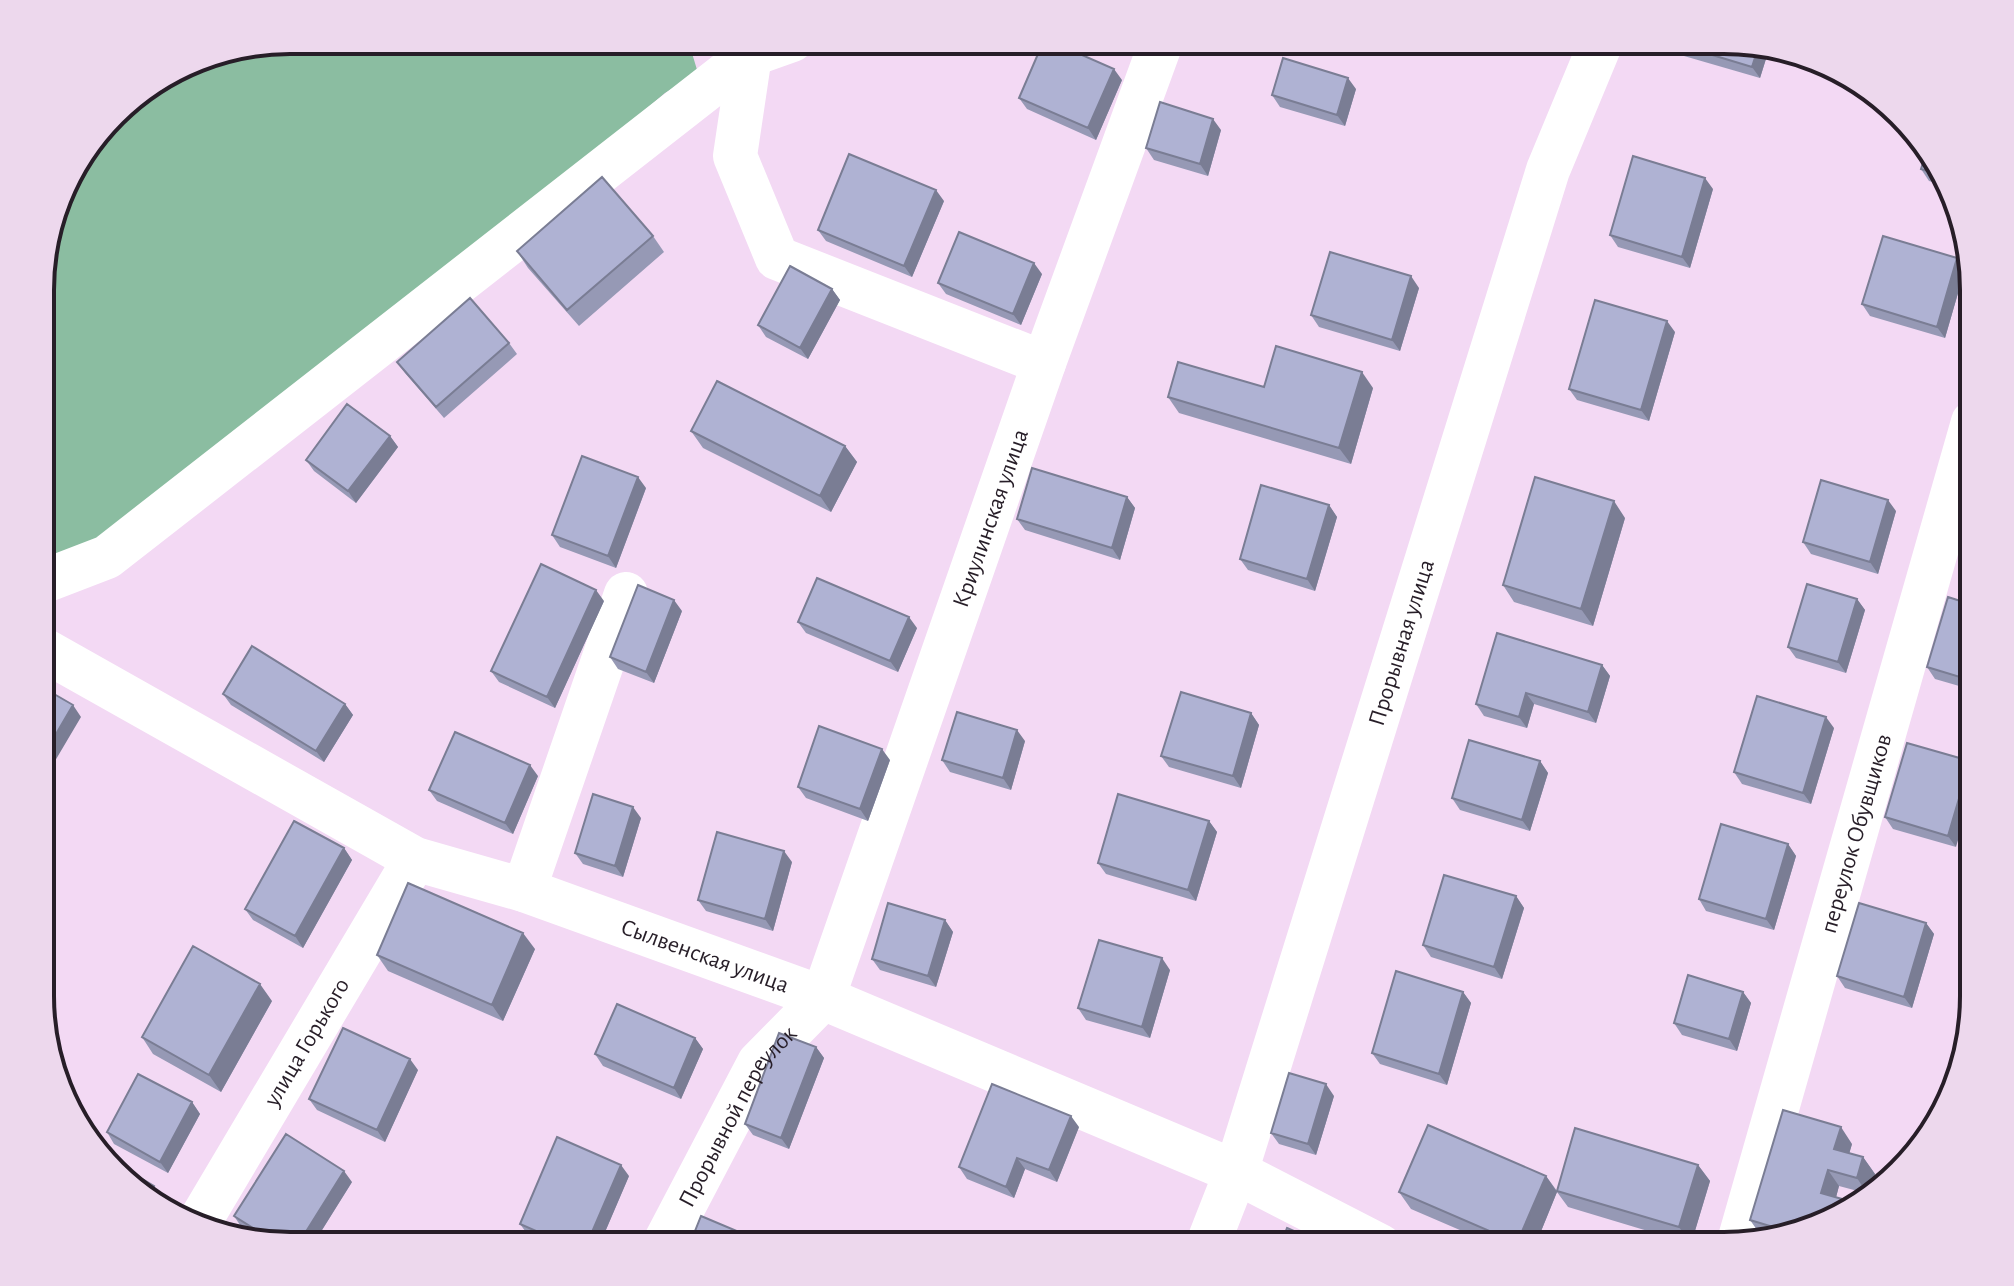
<svg xmlns="http://www.w3.org/2000/svg" width="2014" height="1286" viewBox="0 0 2014 1286" font-family="'Alegreya Sans',sans-serif">
<style>
.green{fill:#8bbda1}
.lines{fill:none;stroke-linecap:round;stroke-linejoin:round}
.minor{stroke:#fff;stroke-width:44}
.wall{fill:#9699b5}
.shaded-wall{fill:#7a7d94}
.building{fill:#afb2d3;stroke:#7a7d94;stroke-width:2}
.labels{text-anchor:middle;stroke-width:7;stroke-linejoin:round;paint-order:stroke}
.street-label{font-size:24px;fill:#271e28;stroke:#fee8fe}
.rim{fill:none;stroke:#271e28;stroke-width:4}
</style>
<rect width="100%" height="100%" fill="#f3d9f4"/>
<!-- green -->
<path class="green" d="M290 40H688L698 73 665 93 503 231 95 546 42 568V257L66 179 101 133H108L211 56Z"/>
<g class="lines">
<!-- minor -->
<g class="minor">
<path d="M742 43 750 55 735 156 777 258 1044 363"/>
<path d="M42 582 107 557 750 55 792 40"/>
<path id="s1" d="M42 649 415 859 524 890 823 998 1236 1172 1380 1246"/>
<path d="M524 890 626 594"/>
<path id="s2" d="M197 1226 415 859"/>
<path id="s3" d="M1738 1245 1973 422"/>
<path id="s4" d="M663 1246 759 1063 823 998 1044 363 1162 40"/>
<path id="s5" d="M1207 1246 1236 1172 1548 170 1602 40"/>
</g>
</g>
<!-- wall -->
<path class="wall" d="M1496 40H1519L1517 46Z
M1725 40 1770 46 1760 78 1684 56 1676 44Z
M1122 80 1096 140 1027 109 1019 98Z
M1356 89 1345 126 1280 107 1272 95Z
M1221 130 1208 176 1154 160 1146 148Z
M1940 164 1947 186 1929 181 1921 169Z
M1713 189 1690 268 1618 247 1610 235Z
M944 201 912 277 826 241 818 230Z
M653 236 664 252 579 326 528 268 517 251Z
M1965 269 1945 338 1870 316 1862 304Z
M1042 274 1021 325 946 294 938 283Z
M1419 288 1400 351 1319 327 1311 315Z
M832 289 840 300 808 359 766 337 758 325Z
M1675 332 1649 421 1577 400 1569 389Z
M509 343 517 354 444 418 405 373 397 362Z
M1264 387 1373 388 1351 464 1179 413 1168 397Z
M691 431 845 446 857 462 831 512 703 448Z
M390 436 398 447 356 503 314 471 306 460Z
M646 488 616 568 560 547 552 535Z
M1127 497 1135 508 1120 560 1025 530 1017 519Z
M1329 505 1337 517 1315 591 1248 570 1240 559Z
M1896 511 1878 574 1811 554 1803 542Z
M1625 518 1593 626 1514 602 1503 585Z
M1857 599 1865 610 1846 673 1796 658 1788 647Z
M604 601 555 708 499 682 491 671Z
M1973 605V690L1935 679 1927 667Z
M682 611 654 683 618 669 610 657Z
M798 622 917 628 898 672 806 633Z
M1602 665 1610 676 1596 723 1534 704 1527 728 1484 716 1476 704Z
M223 694 345 704 353 715 324 762 231 705Z
M1251 713 1259 725 1241 788 1169 767 1161 756Z
M1834 728 1811 804 1742 784 1734 772Z
M1025 741 1011 790 950 772 942 760Z
M1907 743 1956 847 1893 829 1885 817Z
M890 760 868 821 806 798 798 787Z
M1540 761 1548 773 1530 831 1460 810 1452 798Z
M538 776 513 834 437 801 429 790Z
M641 818 623 877 583 864 575 853Z
M1209 821 1217 832 1196 901 1106 874 1098 863Z
M1788 844 1796 856 1774 930 1706 911 1699 899Z
M344 848 352 860 303 948 253 920 245 909Z
M792 862 773 931 706 911 698 900Z
M1516 896 1524 908 1502 979 1431 957 1423 945Z
M945 920 953 932 936 987 880 970 872 959Z
M1926 923 1934 934 1912 1008 1845 988 1837 976Z
M535 949 503 1021 388 971 377 955Z
M1170 970 1150 1038 1086 1020 1078 1008Z
M1463 992 1471 1003 1447 1085 1380 1064 1372 1053Z
M1743 992 1751 1003 1737 1051 1682 1035 1674 1023Z
M272 1001 221 1092 153 1054 142 1037Z
M695 1038 703 1049 681 1099 603 1066 595 1054Z
M816 1047 824 1058 789 1149 753 1135 745 1124Z
M418 1070 385 1142 317 1110 309 1099Z
M1334 1096 1316 1155 1279 1144 1271 1133Z
M192 1102 200 1114 168 1173 114 1144 107 1132Z
M1079 1127 1057 1182 1025 1169 1014 1198 967 1179 959 1167Z
M1852 1144 1849 1153 1863 1157 1875 1174 1869 1194 1839 1186 1836 1197 1849 1201 1854 1208 1850 1212 1766 1238 1762 1237 1750 1220Z
M1698 1165 1710 1181 1691 1244 1568 1207 1557 1192 1535 1246H1497L1411 1209 1399 1192 1546 1176 1557 1191Z
M629 1176 599 1246H552L528 1235 520 1224Z
M352 1182 312 1246H289L265 1242 242 1228 234 1216Z"/>
<!-- shaded-wall -->
<path class="shaded-wall" d="M1759 45 1770 46 1760 78 1752 67Z
M1114 69 1122 80 1096 140 1088 128Z
M1348 78 1356 89 1345 126 1337 115Z
M1213 119 1221 130 1208 176 1200 164Z
M1705 178 1713 189 1690 268 1682 257Z
M936 190 944 201 912 277 904 266Z
M1957 258 1965 269 1945 338 1937 327Z
M1034 263 1042 274 1021 325 1013 314Z
M1411 276 1419 288 1400 351 1392 340Z
M832 289 840 300 808 359 800 348Z
M1667 321 1675 332 1649 421 1641 410Z
M1362 372 1373 388 1351 464 1339 448Z
M390 436 398 447 356 503 348 491Z
M845 446 857 462 831 512 820 496Z
M638 477 646 488 616 568 608 556Z
M1127 497 1135 508 1120 560 1112 548Z
M1888 500 1896 511 1878 574 1870 562Z
M1614 501 1625 518 1593 626 1581 609Z
M1329 505 1337 517 1315 591 1307 579Z
M596 590 604 601 555 708 547 697Z
M1857 599 1865 610 1846 673 1838 662Z
M674 600 682 611 654 683 646 672Z
M909 617 917 628 898 672 890 661Z
M1602 665 1610 676 1596 723 1588 712Z
M1526 693 1534 704 1527 728 1519 717Z
M345 704 353 715 324 762 316 751Z
M73 705 81 717 42 783V758Z
M1251 713 1259 725 1241 788 1233 776Z
M1826 717 1834 728 1811 804 1803 793Z
M1017 730 1025 741 1011 790 1003 778Z
M882 749 890 760 868 821 860 809Z
M1540 761 1548 773 1530 831 1522 820Z
M1970 761 1973 766V789L1956 847 1948 836Z
M530 765 538 776 513 834 505 823Z
M633 807 641 818 623 877 615 866Z
M1209 821 1217 832 1196 901 1188 890Z
M1788 844 1796 856 1774 930 1766 919Z
M344 848 352 860 303 948 295 936Z
M784 851 792 862 773 931 765 919Z
M1516 896 1524 908 1502 979 1494 967Z
M945 920 953 932 936 987 928 976Z
M1926 923 1934 934 1912 1008 1904 997Z
M523 933 535 949 503 1021 492 1005Z
M1162 958 1170 970 1150 1038 1142 1027Z
M260 984 272 1001 221 1092 209 1075Z
M1463 992 1471 1003 1447 1085 1439 1074Z
M1743 992 1751 1003 1737 1051 1729 1039Z
M695 1038 703 1049 681 1099 674 1088Z
M816 1047 824 1058 789 1149 781 1138Z
M410 1059 418 1070 385 1142 377 1130Z
M1326 1084 1334 1096 1316 1155 1308 1144Z
M192 1102 200 1114 168 1173 160 1162Z
M1071 1116 1079 1127 1057 1182 1049 1170Z
M1841 1127 1852 1144 1846 1165 1834 1149Z
M1863 1157 1875 1174 1868 1195 1857 1178Z
M1017 1158 1025 1169 1014 1198 1006 1187Z
M621 1165 629 1176 599 1246H586Z
M1698 1165 1710 1181 1691 1244 1679 1227Z
M1828 1170 1839 1186 1833 1209 1821 1193Z
M344 1171 352 1182 312 1246H297Z
M1546 1176 1557 1192 1535 1246H1519L1517 1243Z
M154 1186 162 1197 156 1206 151 1204 146 1199Z
M1849 1201 1854 1208 1850 1212 1845 1214Z
M751 1237 758 1246H747Z"/>
<!-- building -->
<path class="building" d="M1044 40H1048L1114 69 1088 128 1019 98Z
M1677 40H1725L1759 45 1752 67 1676 44Z
M1283 58 1348 78 1337 115 1272 95Z
M1160 102 1213 119 1200 164 1146 148Z
M1927 150 1940 164 1944 176 1921 169Z
M849 154 936 190 904 266 818 230Z
M1633 156 1705 178 1682 257 1610 235Z
M602 177 653 236 567 310 517 251Z
M959 232 1034 263 1013 314 938 283Z
M1883 236 1957 258 1937 327 1862 304Z
M1330 252 1411 276 1392 340 1311 315Z
M790 266 832 289 800 348 758 325Z
M470 298 509 343 436 407 397 362Z
M1595 300 1667 321 1641 410 1569 389Z
M1276 346 1362 372 1339 448 1168 397 1178 362 1264 387Z
M717 381 845 446 820 496 691 431Z
M347 404 390 436 348 491 306 460Z
M582 456 638 477 608 556 552 535Z
M1032 468 1127 497 1112 548 1017 519Z
M1535 477 1614 501 1581 609 1503 585Z
M1821 480 1888 500 1870 562 1803 542Z
M1261 485 1329 505 1307 579 1240 559Z
M541 564 596 590 547 697 491 671Z
M817 578 909 617 890 661 798 622Z
M1807 584 1857 599 1838 662 1788 647Z
M638 585 674 600 646 672 610 657Z
M1948 597 1973 605V681L1927 667Z
M1497 633 1602 665 1588 712 1526 693 1519 717 1476 704Z
M252 646 345 704 316 751 223 694Z
M42 687 73 705 42 758Z
M1181 692 1251 713 1233 776 1161 756Z
M1757 696 1826 717 1803 793 1734 772Z
M957 712 1017 730 1003 778 942 760Z
M819 726 882 749 860 809 798 787Z
M455 732 530 765 505 823 429 790Z
M1469 740 1540 761 1522 820 1452 798Z
M1907 743 1970 761 1948 836 1885 817Z
M593 794 633 807 615 866 575 853Z
M1118 794 1209 821 1188 890 1098 863Z
M294 821 344 848 295 936 245 909Z
M1721 824 1788 844 1766 919 1699 899Z
M717 832 784 851 765 919 698 900Z
M1444 875 1516 896 1494 967 1423 945Z
M408 883 523 933 492 1005 377 955Z
M888 903 945 920 928 976 872 959Z
M1859 903 1926 923 1904 997 1837 976Z
M1099 940 1162 958 1142 1027 1078 1008Z
M193 946 260 984 209 1075 142 1037Z
M1396 971 1463 992 1439 1074 1372 1053Z
M1688 975 1743 992 1729 1039 1674 1023Z
M617 1004 695 1038 674 1088 595 1054Z
M343 1028 410 1059 377 1130 309 1099Z
M779 1033 816 1047 781 1138 745 1124Z
M1289 1073 1326 1084 1308 1144 1271 1133Z
M138 1074 192 1102 160 1162 107 1132Z
M992 1084 1071 1116 1049 1170 1017 1158 1006 1187 959 1167Z
M1783 1110 1841 1127 1834 1149 1863 1157 1857 1178 1828 1170 1821 1193 1849 1201 1845 1214 1822 1221 1814 1218 1812 1224 1787 1231 1750 1220Z
M1428 1125 1546 1176 1517 1243 1399 1192Z
M1575 1128 1698 1165 1679 1227 1557 1191Z
M286 1134 344 1171 297 1246 278 1244 234 1216Z
M557 1137 621 1165 586 1246H570L520 1224Z
M101 1154 154 1186 146 1199Z
M701 1216 751 1237 747 1246H689Z
M1287 1228 1328 1246H1280Z
M490 1240 503 1246H487Z"/>
<g class="labels">
<!-- street labels -->
<g class="street-label">
<text dy="8" stroke="none"><textPath href="#s4" startOffset="806">Криулинская улица</textPath></text>
<text dy="8" stroke="none"><textPath href="#s5" startOffset="634">Прорывная улица</textPath></text>
<text dy="8" stroke="none"><textPath href="#s3" startOffset="428">переулок Обувщиков</textPath></text>
<text dy="8" stroke="none"><textPath href="#s1" startOffset="734">Сылвенская улица</textPath></text>
<text dy="8" stroke="none"><textPath href="#s2" startOffset="214">улица Горького</textPath></text>
<text dy="8" stroke="none"><textPath href="#s4" startOffset="150">Прорывной переулок</textPath></text>
</g>
</g>
<!-- crop -->
<path d="M0 0H2014V1286H0ZM290 54H1724A236 236 0 0 1 1960 290V996A236 236 0 0 1 1724 1232H290A236 236 0 0 1 54 996V290A236 236 0 0 1 290 54Z" fill="#edd8ed" fill-rule="evenodd"/>
<path class="rim" d="M290 54H1724A236 236 0 0 1 1960 290V996A236 236 0 0 1 1724 1232H290A236 236 0 0 1 54 996V290A236 236 0 0 1 290 54Z"/>
</svg>
